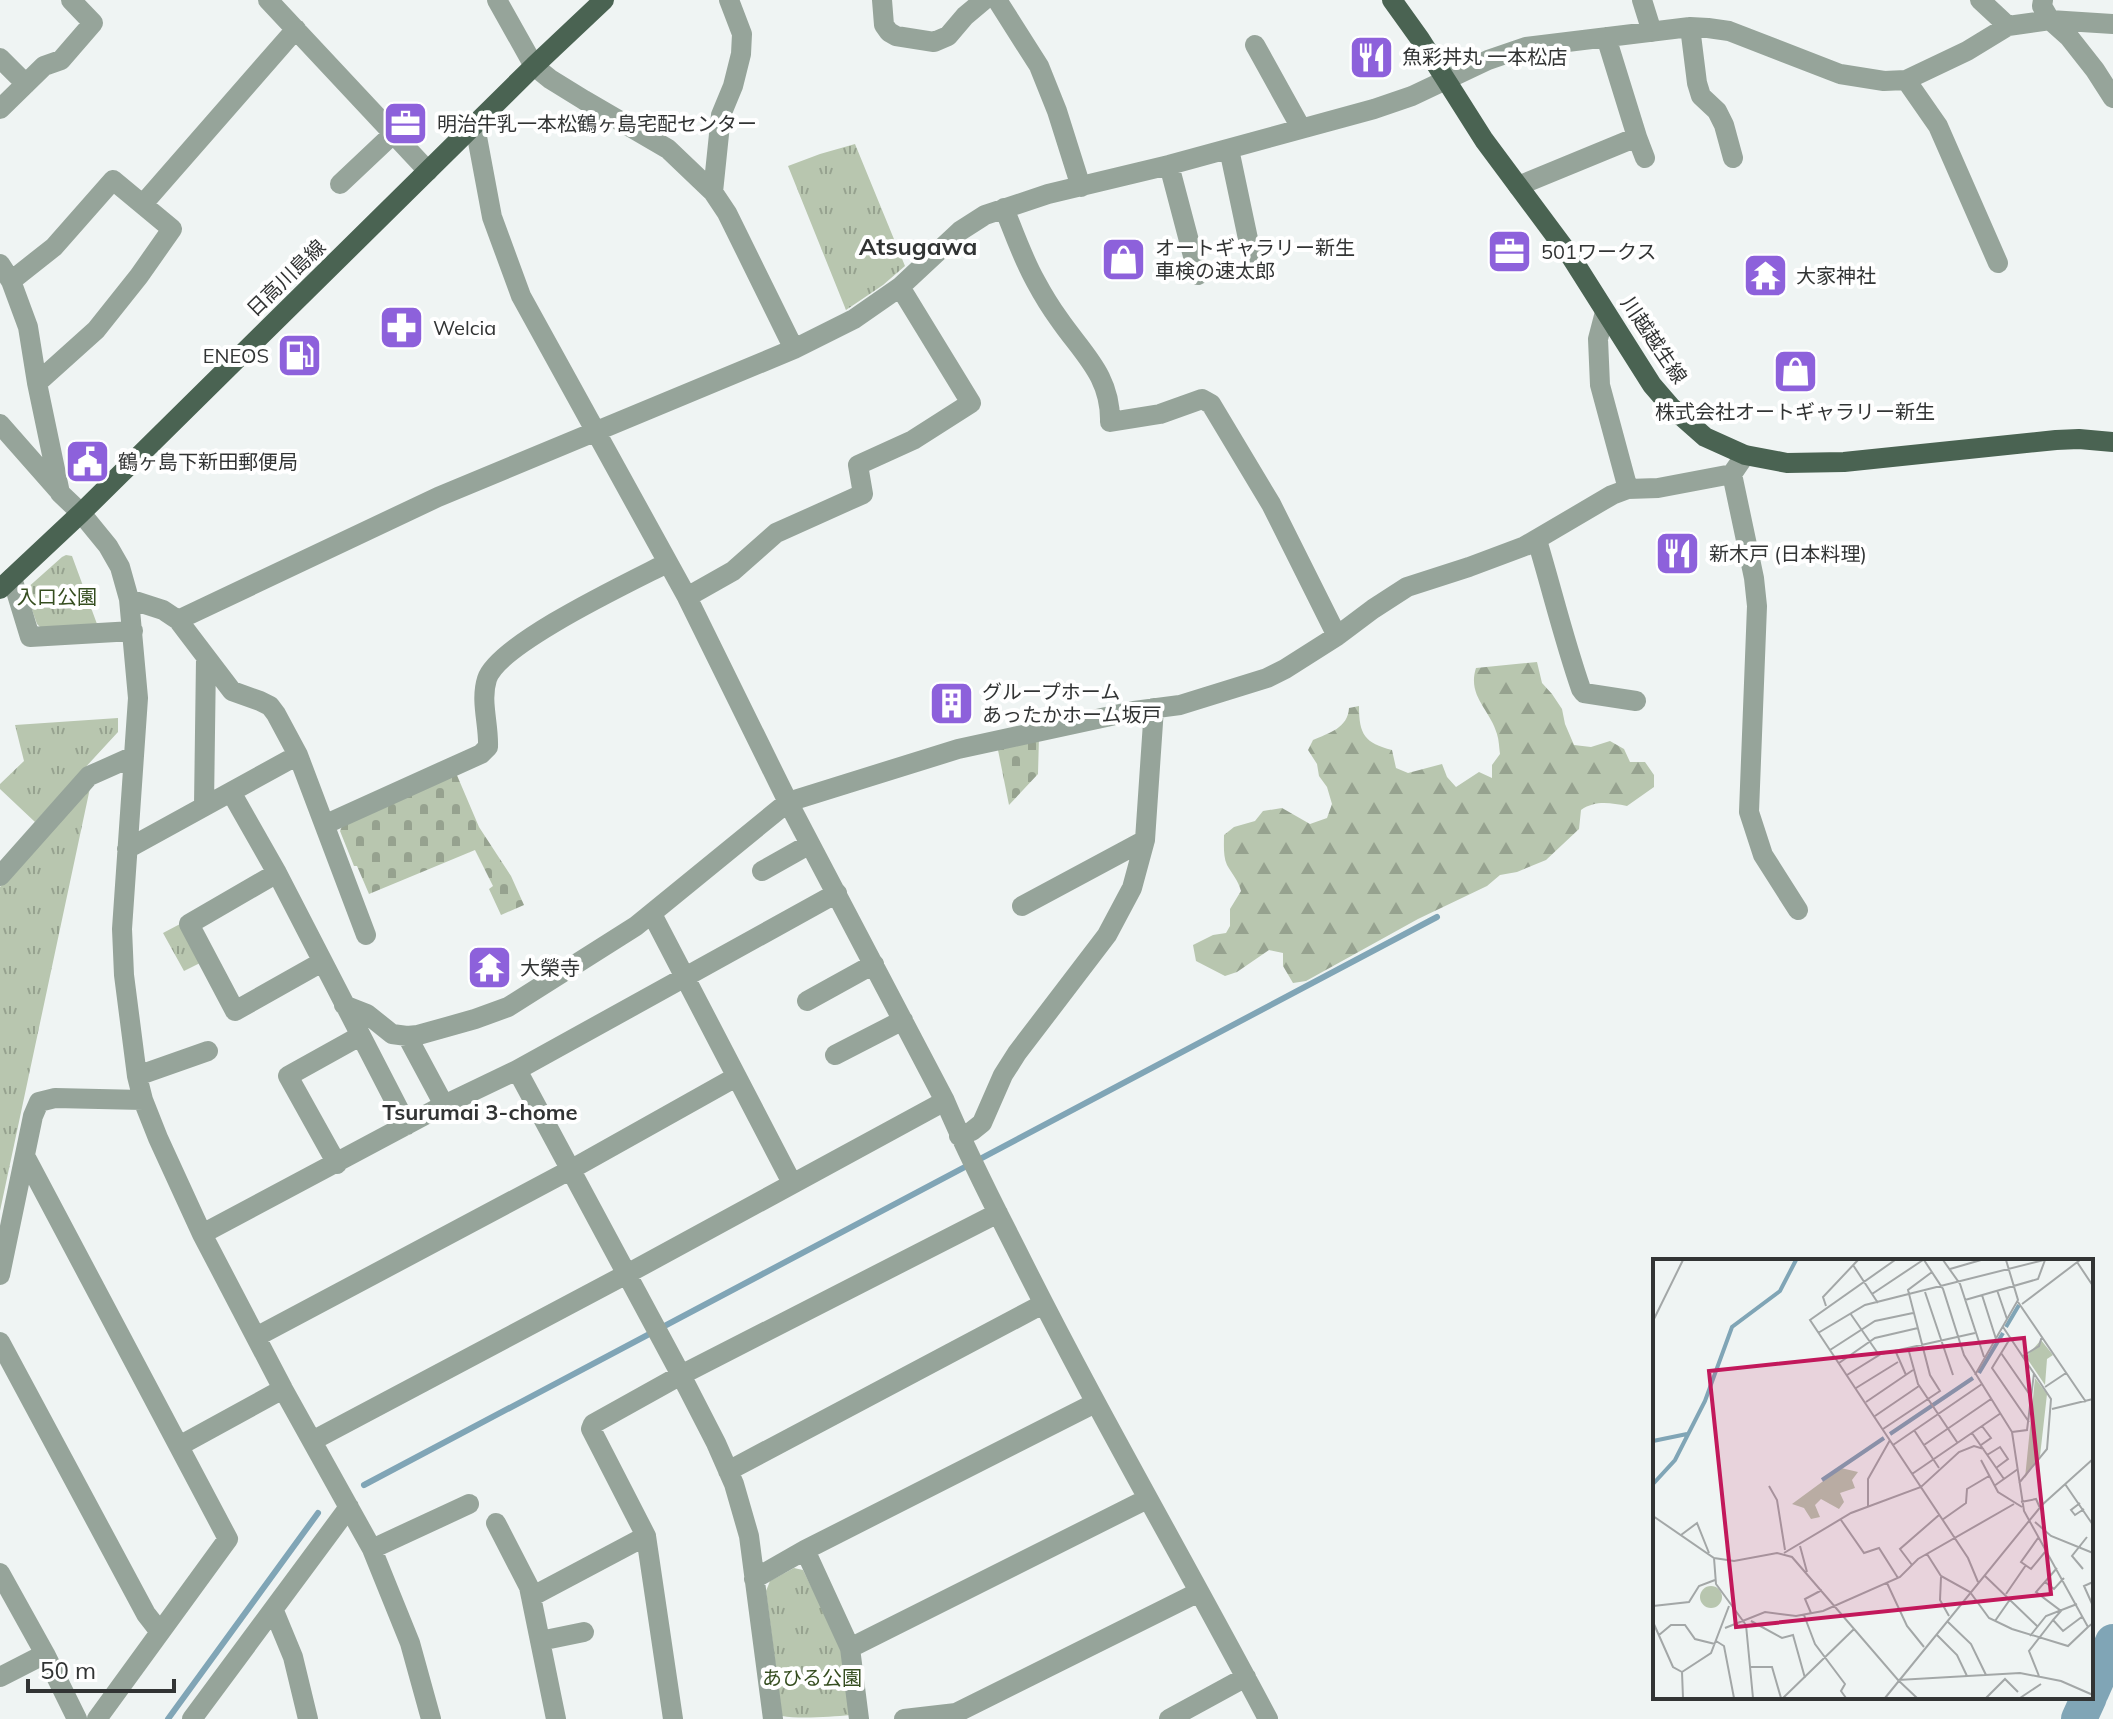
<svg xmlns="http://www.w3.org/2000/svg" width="2113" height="1719" viewBox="0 0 2113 1719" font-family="Mulish,'Noto Sans JP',sans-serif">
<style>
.forest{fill:url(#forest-firs)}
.cemetery{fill:url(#cemetery-stones)}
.park{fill:url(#park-tufts)}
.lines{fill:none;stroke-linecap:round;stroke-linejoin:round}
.stream{stroke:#80a5b6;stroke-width:6}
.river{stroke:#80a5b6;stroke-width:36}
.minor{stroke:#96a49a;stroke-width:20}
.major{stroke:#4a6352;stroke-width:20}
.labels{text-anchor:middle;stroke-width:8;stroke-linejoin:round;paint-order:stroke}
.poi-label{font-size:20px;fill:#323434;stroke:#fff;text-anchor:start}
.street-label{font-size:20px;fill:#323434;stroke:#fff}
.park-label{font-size:20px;fill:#364e20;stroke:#fff}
.neighbourhood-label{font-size:22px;font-weight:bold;fill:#323434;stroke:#fff}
.quarter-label{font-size:24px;font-weight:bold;fill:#323434;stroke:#fff}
.inset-river{fill:none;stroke:#80a5b6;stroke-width:4}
.inset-road{fill:none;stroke:#a3a7a7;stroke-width:2}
.view{fill:#c2185b;fill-opacity:0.15;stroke:#c2185b;stroke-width:4}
.inset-edge{fill:none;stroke:#323434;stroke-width:4}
</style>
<defs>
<pattern id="forest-firs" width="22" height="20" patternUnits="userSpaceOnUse" patternTransform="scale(2)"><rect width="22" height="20" fill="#b8c6af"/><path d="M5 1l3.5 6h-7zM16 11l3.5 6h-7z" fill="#96a28f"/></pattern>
<pattern id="cemetery-stones" width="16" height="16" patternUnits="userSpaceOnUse" patternTransform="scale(2)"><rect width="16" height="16" fill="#b8c6af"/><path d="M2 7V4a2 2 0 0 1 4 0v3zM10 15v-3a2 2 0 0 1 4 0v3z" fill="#96a28f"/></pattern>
<pattern id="park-tufts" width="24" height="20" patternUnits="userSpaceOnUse" patternTransform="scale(2)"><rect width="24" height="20" fill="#b8c6af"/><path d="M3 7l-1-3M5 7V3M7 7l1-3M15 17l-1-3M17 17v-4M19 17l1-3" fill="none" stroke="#96a28f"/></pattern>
</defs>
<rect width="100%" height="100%" fill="#eff4f3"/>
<!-- forest -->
<path class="forest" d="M1537 662 1542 683 1552 694 1562 709 1565 724 1574 745 1591 747 1610 741 1624 749 1630 762H1645L1654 775V787L1627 806C1610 803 1596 800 1581 810L1579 829 1546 860 1517 872 1500 875 1487 886 1418 919 1306 981 1293 983 1283 966V953L1269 950 1237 972 1225 976 1196 961 1193 945 1213 935 1226 933 1230 926V909L1241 891C1238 880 1232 874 1227 865 1223 856 1224 845 1224 835L1234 827 1255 821 1263 811 1282 808 1310 824 1327 818 1332 804 1327 787 1319 776 1317 764 1308 750 1313 740C1329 733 1348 728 1349 708L1359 706C1359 735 1365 743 1392 750L1396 768 1408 773 1442 764 1447 777 1456 787 1479 772 1492 778V765L1500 754C1499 747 1499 740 1497 734 1490 709 1467 696 1476 668Z"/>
<!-- cemetery -->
<path class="cemetery" d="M1039 737 1038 774 1009 805 997 745Z
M456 773 479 827 511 876 524 905 501 915 489 889 493 886 475 850 369 894 357 866H354L340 831 343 824Z"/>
<!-- park -->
<path class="park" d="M855 144 905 266 883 285 846 310 788 166 820 154Z
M66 555 72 556 97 624 41 628 37 624 25 590 62 557Z
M118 718V732L35 822 0 789V784L24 761 15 725Z
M90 788 0 1211V887Z
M180 924 200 963 184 971 163 933Z
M794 1568 803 1570 843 1650 850 1715C831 1717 798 1719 782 1716L766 1591 770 1581Z"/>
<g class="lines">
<!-- stream -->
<path class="stream" d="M364 1485 1437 917
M168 1719 318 1513"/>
<!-- river -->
<path class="river" d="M2091 1692 2113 1642
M2079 1719 2089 1697"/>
<!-- minor -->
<path class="minor" d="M268 0 428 171
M497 0 534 66 550 79 584 100 668 149 713 192 727 213 794 349
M882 0 884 25 889 32 896 36 934 42 948 36 965 16 984 0
M997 0 1039 66 1057 111 1081 187
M1642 0 1652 32
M1980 0 2008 26
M2043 0 2042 6 2050 20 2069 37 2095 70 2113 98
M1690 27 1697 83 1701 96 1717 111 1724 125 1733 158
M1255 45 1301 128
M0 58 26 84
M1906 80 1938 126 1998 263
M0 109 44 66 61 60 93 23 71 0
M475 126 492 217 521 296 687 597 788 802 945 1101C966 1151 991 1200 1016 1249 1095 1408 1185 1562 1268 1719
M1637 137 1645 158
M1229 149 1251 253
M1169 165 1198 275
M340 184 393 134
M1518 186 1637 137 1606 37
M713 192 721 115 733 86 741 54 742 34 729 0
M143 204 296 29
M1004 208C1014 233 1023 259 1036 282 1043 295 1051 308 1059 319 1083 354 1111 376 1110 422L1160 414 1202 399 1211 404 1271 504 1337 636
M0 264 11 281 28 327 37 383 60 493 81 513 108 546 120 567 129 599 138 698 122 929 124 975 137 1076 143 1100 158 1138 202 1234 283 1389 372 1549 410 1643 431 1719
M11 281 54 247 113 180 172 229 139 276 96 330 37 383
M1605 312 1598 339 1600 385 1628 489
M0 424 58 490
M1732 474 1754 578 1757 606 1749 812 1763 855 1798 910
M1537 540C1552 590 1564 640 1581 689L1584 693 1636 701
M12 578 30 637 133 631
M687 597 733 571 776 533 863 494 858 465 913 440 971 403 900 287
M129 599 163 610 178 620 232 691 260 701 270 706 276 714 298 755 366 935
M178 620 438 497 794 349 854 319 900 287 960 231 985 215 1048 194 1169 165 1374 109 1412 96 1488 60 1526 47 1690 27 1708 28 1729 31 1840 74 1884 81 1906 80 1967 51 2008 26 2050 20 2113 24
M231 792 277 873 407 1125
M204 806 206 659
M326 824 481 754 488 747C489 724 480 701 487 679 498 644 630 582 667 563
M127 849 298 755
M762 871 810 844
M277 873 189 924 235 1011 322 962
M0 876 89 776 134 756
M1022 906 1145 840
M652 914 792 1183
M807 1001 874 964
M344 1005 367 1014 392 1034 407 1036 418 1035 475 1019 508 1007 636 926 788 802 958 749 1134 711 1180 705 1267 678 1285 669 1337 636 1373 609 1407 587 1469 567 1525 546 1612 495 1628 489 1658 488 1732 474 1745 455
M407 1036 444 1105
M835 1055 903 1020
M517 1070 681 1375 716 1443 734 1484 749 1536 773 1719
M137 1076 208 1051
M959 1136 972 1131 982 1123 1003 1075 1017 1053 1107 935 1132 888 1145 840 1154 708
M25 1156 228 1539 97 1719
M337 1164 288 1076 360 1036
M202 1234 444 1105 517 1070 837 893
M0 1275 33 1116 39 1102 55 1098 143 1100
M256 1337 570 1170 736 1077
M0 1342 146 1614 160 1632
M312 1441 625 1275 945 1101
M179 1446 283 1389
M728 1471 1043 1304
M496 1523 529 1587 556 1719
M372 1549 469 1504
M805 1550 850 1648 859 1719
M0 1573 45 1654 77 1719
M754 1579 805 1550 1095 1403
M531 1597 646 1536
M274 1611 293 1657 308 1719
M540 1641 584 1632
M850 1648 1147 1499
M0 1677 45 1654
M192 1719 349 1507
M673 1719 646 1536 591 1429 593 1424 681 1375 998 1213
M904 1719 956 1713 1199 1592
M1169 1719 1246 1677"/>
<!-- major -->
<path class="major" d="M1392 0 1420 39 1484 140 1571 257 1652 385 1671 407 1705 437 1745 455 1787 463 1844 462 2056 440 2079 439 2113 442
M0 589 81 513 534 66 604 0"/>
</g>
<!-- icons -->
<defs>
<symbol id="restaurant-square" viewBox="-11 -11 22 22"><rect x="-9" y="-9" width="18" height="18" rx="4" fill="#8d61db" stroke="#fff"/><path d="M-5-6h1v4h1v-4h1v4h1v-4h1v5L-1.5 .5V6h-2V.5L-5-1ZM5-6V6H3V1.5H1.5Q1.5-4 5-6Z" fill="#fff"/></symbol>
<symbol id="office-square" viewBox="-11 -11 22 22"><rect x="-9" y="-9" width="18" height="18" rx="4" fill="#8d61db" stroke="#fff"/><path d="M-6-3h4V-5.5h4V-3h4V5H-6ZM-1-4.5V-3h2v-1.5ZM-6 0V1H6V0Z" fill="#fff"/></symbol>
<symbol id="shop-square" viewBox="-11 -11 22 22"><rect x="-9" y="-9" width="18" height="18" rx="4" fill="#8d61db" stroke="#fff"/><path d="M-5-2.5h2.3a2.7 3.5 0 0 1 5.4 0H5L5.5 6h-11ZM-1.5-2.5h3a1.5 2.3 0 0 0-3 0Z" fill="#fff"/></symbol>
<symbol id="temple-square" viewBox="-11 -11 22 22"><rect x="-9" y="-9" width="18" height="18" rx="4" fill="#8d61db" stroke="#fff"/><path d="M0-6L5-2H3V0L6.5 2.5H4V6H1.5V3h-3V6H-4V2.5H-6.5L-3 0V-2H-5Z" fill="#fff"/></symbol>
<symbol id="pharmacy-square" viewBox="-11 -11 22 22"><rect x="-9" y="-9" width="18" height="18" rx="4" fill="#8d61db" stroke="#fff"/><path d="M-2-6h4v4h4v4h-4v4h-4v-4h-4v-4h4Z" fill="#fff"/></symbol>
<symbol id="fuel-square" viewBox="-11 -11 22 22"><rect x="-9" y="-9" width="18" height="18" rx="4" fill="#8d61db" stroke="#fff"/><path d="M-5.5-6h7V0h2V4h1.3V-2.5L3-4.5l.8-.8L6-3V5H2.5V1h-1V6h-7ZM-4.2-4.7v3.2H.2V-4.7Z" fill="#fff"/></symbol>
<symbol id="civic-square" viewBox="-11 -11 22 22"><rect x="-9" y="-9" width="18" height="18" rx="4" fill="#8d61db" stroke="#fff"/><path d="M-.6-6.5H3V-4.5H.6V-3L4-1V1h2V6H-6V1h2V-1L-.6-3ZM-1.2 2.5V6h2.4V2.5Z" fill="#fff"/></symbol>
<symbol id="building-square" viewBox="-11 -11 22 22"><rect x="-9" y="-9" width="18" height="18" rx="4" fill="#8d61db" stroke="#fff"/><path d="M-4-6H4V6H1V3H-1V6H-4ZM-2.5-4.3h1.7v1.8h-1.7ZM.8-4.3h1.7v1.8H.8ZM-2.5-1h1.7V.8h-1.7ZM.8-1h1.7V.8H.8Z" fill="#fff"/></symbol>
</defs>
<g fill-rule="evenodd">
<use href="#restaurant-square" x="1346" y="32" width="51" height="51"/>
<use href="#office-square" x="380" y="98" width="51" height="51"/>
<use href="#office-square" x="1484" y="226" width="51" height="51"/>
<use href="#shop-square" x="1098" y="234" width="51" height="51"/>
<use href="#temple-square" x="1740" y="250" width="51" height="51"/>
<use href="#pharmacy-square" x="376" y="302" width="51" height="51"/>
<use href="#fuel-square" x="274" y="330" width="51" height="51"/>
<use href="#shop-square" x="1770" y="346" width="51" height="51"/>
<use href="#civic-square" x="62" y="436" width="51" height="51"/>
<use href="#restaurant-square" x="1652" y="528" width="51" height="51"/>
<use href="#building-square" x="926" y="678" width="51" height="51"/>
<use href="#temple-square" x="464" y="942" width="51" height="51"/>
</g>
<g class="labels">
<!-- poi labels -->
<g class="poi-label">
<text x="1402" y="64">魚彩丼丸 一本松店</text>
<text x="437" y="131">明治牛乳一本松鶴ヶ島宅配センター</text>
<text x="1155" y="255">オートギャラリー新生<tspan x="1155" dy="23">車検の速太郎</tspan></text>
<text x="1541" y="259">501ワークス</text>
<text x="1796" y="283">大家神社</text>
<text x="433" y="335">Welcia</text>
<text x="269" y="363" text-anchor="end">ENEOS</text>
<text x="1795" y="419" text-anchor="middle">株式会社オートギャラリー新生</text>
<text x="118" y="469">鶴ヶ島下新田郵便局</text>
<text x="1709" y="561">新木戸 (日本料理)</text>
<text x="982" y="699">グループホーム<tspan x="982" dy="23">あったかホーム坂戸</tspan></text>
<text x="520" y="975">大榮寺</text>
</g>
<!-- street labels -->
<g class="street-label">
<text transform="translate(286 278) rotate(-44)" y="7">日高川島線</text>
<text transform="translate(1654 340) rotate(56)" y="7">川越越生線</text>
</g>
<!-- park labels -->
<g class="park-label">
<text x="57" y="604">入口公園</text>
<text x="812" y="1685">あひる公園</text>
</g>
<!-- neighbourhood labels -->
<g class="neighbourhood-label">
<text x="480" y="1120">Tsurumai 3-chome</text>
</g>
<!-- quarter labels -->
<g class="quarter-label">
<text x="918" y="255">Atsugawa</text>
</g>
</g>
<!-- overview -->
<g transform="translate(1653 1259)">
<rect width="440" height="440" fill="#eff4f3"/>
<path d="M47 338a11 11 0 1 1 22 0a11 11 0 1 1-22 0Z" fill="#b8c6af"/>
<path d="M188 209 205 213 199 221 202 229 187 234 191 243 186 250 168 240 162 246 167 258 158 260 151 249 139 245Z" fill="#b8c6af"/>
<path d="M388 81 400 96 394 100 392 126 373 98ZM382 119 394 135 387 197 372 219Z" fill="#b8c6af"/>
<path class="inset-river" d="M353 68 366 46M326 114 350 74M237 175 320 119M0 182 34 175M169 221 231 179M0 225 22 201 52 142 79 68 127 32 143 1"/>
<path class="inset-road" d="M242 1 157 61 315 299 325 323M271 1 290 30 311 96 359 173 371 252 435 368 440 364M290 1 307 25 331 98M424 3 440 27M200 6 225 44M297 10 328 1M344 31 354 60M272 33 300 116M219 35 270 1M329 36 343 80M312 41 385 20 392 1M365 43 433 143M369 45 427 1M173 47 170 38 205 1M197 54 226 96M0 62 30 1M350 68 398 140 394 190 366 224M165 74 212 46 391 1M358 78 339 109 376 163M255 89 265 125 304 183M177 91 222 62 260 54M242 91 253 116M348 94 377 136M370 97 386 87 389 77M186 104 222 79 265 69M194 116 228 95 322 74M322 116 365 41 353 1M392 128 413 114M203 129 245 103M213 143 260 111M399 150 440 140M222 157 266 127M230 170 287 132 277 116 255 31 279 13M261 171 286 209M359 173 374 171 381 114M319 174 351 220M240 186 329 125M271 186 338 140M328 186 338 179 329 167M334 196 347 188 355 200 343 209M328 201 345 233 369 248M259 215 348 154M412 225 440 266M116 227 124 241 132 291M341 227 365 210M368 243 383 240 387 249M427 244 418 251 422 256 431 250M215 247V220L237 181M0 257 61 299 81 302 124 294 139 298 245 421 367 414 408 422 440 436M188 261 211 294 226 289 245 319M289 261 313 244 314 230 336 217M382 263 398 277 440 294M28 276 44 264 56 294M385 279 368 303 378 310 392 293M147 287 154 313M131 294 198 254 268 228 306 193 321 187 331 190M274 295 288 317 317 333 336 359 359 370 415 387 435 368M61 299 63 325 93 366 100 439M259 306 247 290 286 256M404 309 383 333 408 352 400 361 410 372 430 357M430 310 419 297 434 278M331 316 384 367M288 318 287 341 296 357M392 323 401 330 411 319M440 323 431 327 440 347M234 324 254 367 271 388M353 335 373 306M0 347 36 343 46 327 62 321M158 354 152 340 169 331M151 356 162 385 192 425 188 432 193 439M98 362 129 379 140 376 152 419M294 362 318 385 333 416M342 362 358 339M0 363 20 408 29 413M72 369 112 353 143 357 170 352 247 318 265 300 361 245M283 375 304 396 314 417M6 376 18 366H32L42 380 62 385M377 377 393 357 424 345M63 382 71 387 81 439M98 408H119L128 439M29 413 58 394 76 347M29 413 30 439M386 417 376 392 400 361M245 421 264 439M130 439 201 370M232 439 389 246 440 200M333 439 352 420 365 433M367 439 388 425"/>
<path class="view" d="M371 79 398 335 83 368 56 112Z"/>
<rect width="440" height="440" class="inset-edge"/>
</g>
<!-- scale -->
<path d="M28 1679v12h146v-12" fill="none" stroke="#323434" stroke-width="4"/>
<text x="40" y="1679" font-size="24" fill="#323434" stroke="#ffffff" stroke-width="6" paint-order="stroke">50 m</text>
</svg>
